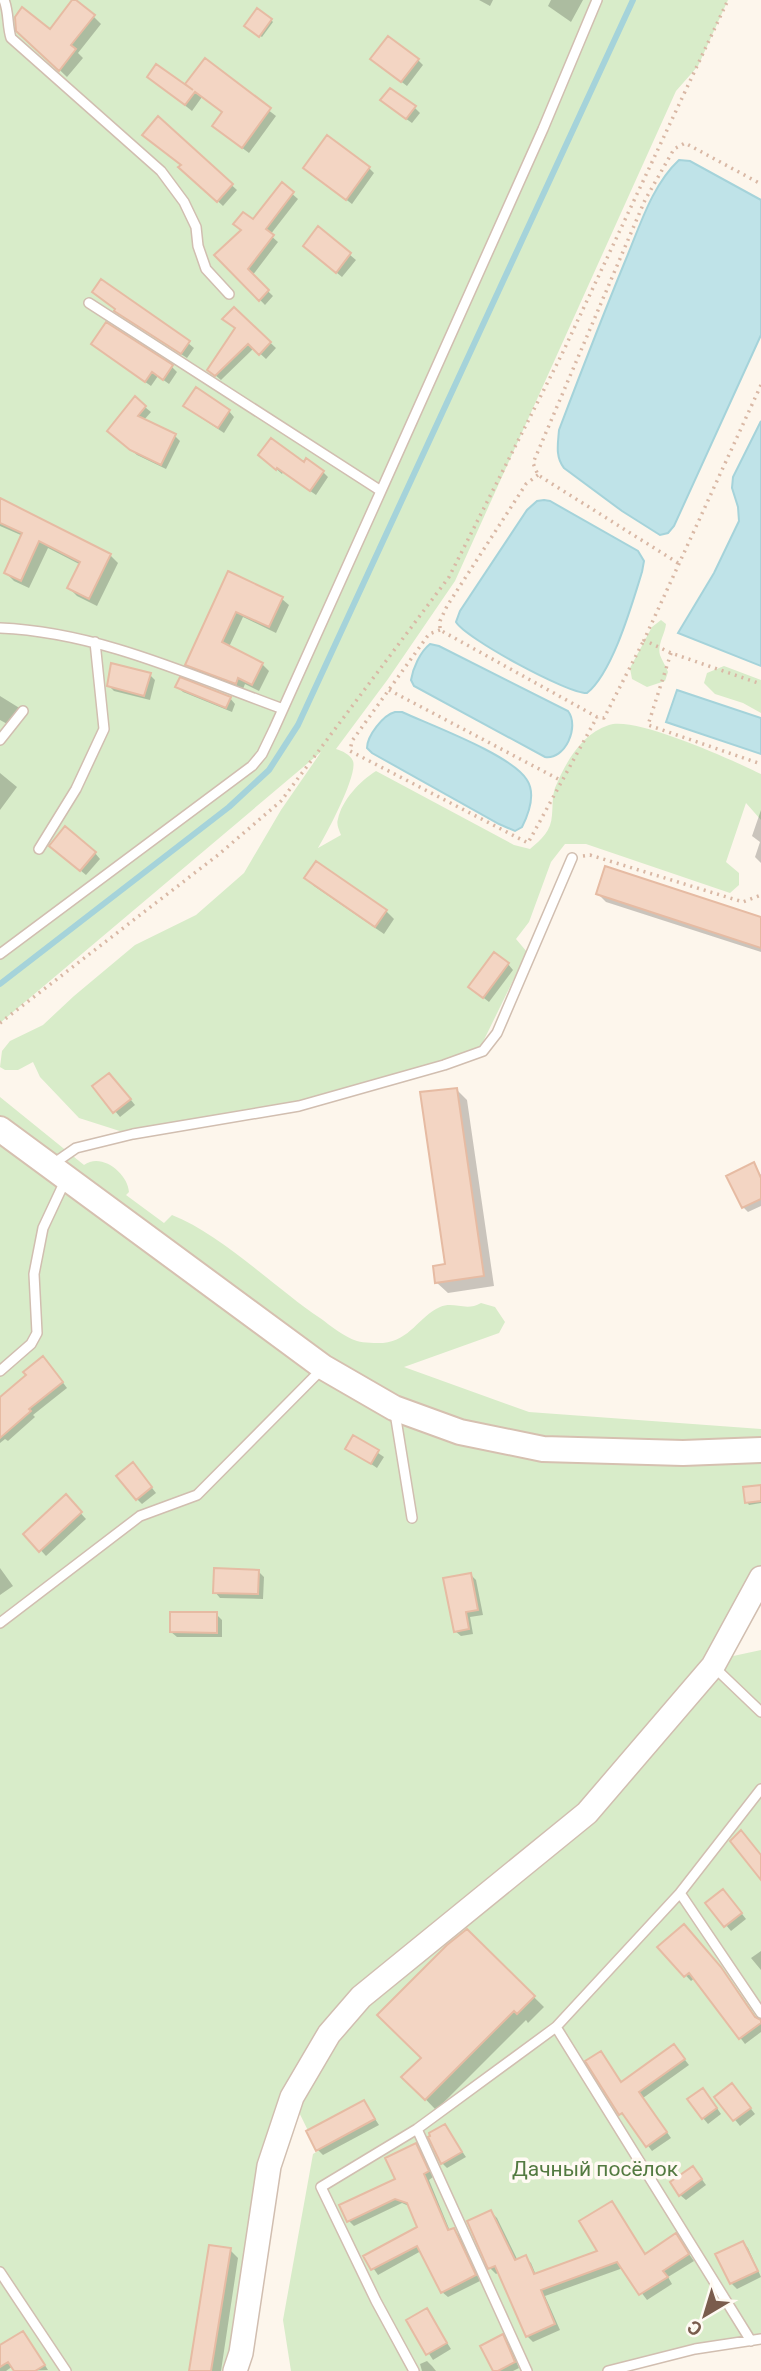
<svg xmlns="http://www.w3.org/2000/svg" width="761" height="2371" viewBox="0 0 761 2371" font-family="Roboto,sans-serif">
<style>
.green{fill:#d8ecc9}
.water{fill:#bfe3e8;stroke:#a5d3da;stroke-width:2}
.shadow{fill:#0003}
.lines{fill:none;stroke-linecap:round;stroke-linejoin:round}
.stream{stroke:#a5d3da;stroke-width:6}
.building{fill:#f3d5c3;stroke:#e6bba3;stroke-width:2}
.service-casing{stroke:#d1beb0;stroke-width:12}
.tertiary-casing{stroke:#d1beb0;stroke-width:26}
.secondary-casing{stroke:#d6c0b0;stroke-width:28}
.path{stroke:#d9b8a5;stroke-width:3.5;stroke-dasharray:2 5;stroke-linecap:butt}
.service{stroke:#fff;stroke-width:9}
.tertiary{stroke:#fff;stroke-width:23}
.secondary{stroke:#fff;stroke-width:24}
.labels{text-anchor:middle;stroke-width:7;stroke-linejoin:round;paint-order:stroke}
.park-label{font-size:21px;fill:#537a41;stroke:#fffaf3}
</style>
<rect width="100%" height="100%" fill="#fdf6ec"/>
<!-- green -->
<path class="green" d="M0 0H728L698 66 676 91 455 581 388 679 336 749C342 751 350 754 353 761 358 775 327 833 318 848L341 835C339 830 336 824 338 819 342 800 360 781 376 771L514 845 530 849C542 839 551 831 552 815 553 805 552 797 555 788 566 762 581 734 609 725 636 716 734 761 761 774V820L746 803 726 862 739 873V885L730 893 586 844H565L551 862 529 922 516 939 527 952 480 1048 328 1097 126 1133 79 1118 40 1077 33 1062 18 1070H5L0 1067 2 1051 10 1041 43 1025 74 996 135 945 196 915 244 873 281 810 321 752 0 1023Z
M661 620 666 624C665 634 657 645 660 655 662 661 666 666 668 672L665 681 647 687 632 679 630 668 652 627Z
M724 666 761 680V713L743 703 715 694 704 683 707 673Z
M0 1097 84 1165C102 1152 128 1174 129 1192L126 1195 164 1223 172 1215C221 1234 275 1288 320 1318 331 1326 344 1337 357 1341 364 1343 376 1343 383 1343 411 1340 418 1317 440 1307 454 1301 466 1312 481 1303L495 1307 505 1322 499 1333 404 1367 529 1412 761 1429V1578L724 1658 761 1650V2339L608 2371H291L283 2320 313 2154 318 2151 292 2098 235 2371H0Z"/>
<!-- water -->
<path class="water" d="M679 160 690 161 761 200V335L674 526 668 533 660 535 622 511 564 468C555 457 558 443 559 430 581 372 603 315 626 259 640 226 652 185 679 160Z
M761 421V666L678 633 714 573 739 521 738 507 732 488 733 477Z
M544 500 550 501 638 551 644 561 642 572C632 604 613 672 587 693 568 694 465 638 456 622L460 611 527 510 537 501Z
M430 644 439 646 568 711C580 727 565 760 545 757L414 686 411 680C413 668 420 652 430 644Z
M677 690 761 718V754L666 722Z
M395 712H402C430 725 512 755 527 780 536 794 529 813 522 827L515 831 499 824 372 753 367 748C367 736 383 715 395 712Z"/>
<!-- shadow -->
<path class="shadow" d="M479 0H493L490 6Z
M551 0H583L571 22 548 6Z
M93 16 101 24 78 53 83 58 67 77 18 30 50 31Z
M271 20 273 22 262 37 248 28Z
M418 60 423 65 407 86 378 64Z
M205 61 276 116 249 153 221 132 224 113 202 97 192 111 149 77 193 92Z
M388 106 414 107 420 113 412 123Z
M158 118 237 190 223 206 181 167 182 165Z
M369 168 374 173 352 204 311 173Z
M282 185 298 199 270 235 278 242 252 276 273 296 265 305 216 255 254 222Z
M319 229 356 260 342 277 310 251Z
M234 309 276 348 266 359 254 348 221 380 209 370 236 328Z
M116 311 188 343 194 348 187 358Z
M98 349 172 367 177 372 169 384 158 376 151 386Z
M135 399 151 412 144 420 175 436 180 441 166 469 137 455 114 436Z
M191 411H229L234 417 224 433Z
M266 460 323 472 328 477 316 495 283 472 282 474Z
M0 501 110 555 118 563 97 606 77 596 69 588 81 565 48 548 29 588 14 581 6 573 23 536 0 526Z
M228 573 282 599 289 605 276 633 243 617 229 647 262 664 269 671 259 691 245 684 243 689 194 671 188 664Z
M150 675 155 680 150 700 114 691 108 685Z
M177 686 230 698 235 704 232 712 183 692Z
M0 696 21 709 11 726 0 720Z
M0 773 17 787 0 810Z
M761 810V863L755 857 760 842 752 836Z
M57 851 95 853 100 859 86 875Z
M306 877 386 911 394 919 384 934 314 886Z
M598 894 761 919V952L606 902Z
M508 964 513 970 489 1002 476 992Z
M115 1080 135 1105 120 1117 115 1111Z
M456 1089 467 1100 494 1286 448 1293 436 1282 447 1266Z
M753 1164 761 1175V1206L748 1212 743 1207Z
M49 1364 67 1388 33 1415 35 1417 8 1441 5 1439 0 1443V1400Z
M354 1437 384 1457 377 1468 348 1448Z
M138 1470 156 1493 142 1504 137 1499Z
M761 1489V1503L749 1505 747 1502Z
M66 1497 86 1519 46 1556 26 1534Z
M0 1568 13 1586 0 1595Z
M258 1571 264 1577 263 1599 220 1598 215 1592Z
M471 1575 476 1580 483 1615 470 1617 473 1634 461 1636 455 1631Z
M216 1614 222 1620V1637H177L171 1632Z
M728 1896 746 1919 731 1931 726 1925Z
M467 1931 544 2007 528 2023 526 2020 436 2110 404 2077 423 2058Z
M689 1932 726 1974 758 2020 761 2022V2032L745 2044 695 1978 691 1981 660 1948Z
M761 1951V1970L751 1958Z
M679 2052 689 2065 643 2098 671 2138 652 2151 627 2118 621 2114 601 2053 622 2083Z
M737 2091 755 2114 740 2126 717 2097Z
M708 2095 721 2114 708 2124 703 2118Z
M364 2102 379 2125 323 2155 318 2150Z
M446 2128 466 2157 447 2168 442 2163Z
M415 2145 421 2150 433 2177 429 2180 450 2231 454 2230 459 2235 480 2281 448 2297 442 2292 421 2251 378 2275 365 2256 420 2228 411 2207 402 2203 354 2226 349 2221 397 2179Z
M698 2174 706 2185 686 2200 680 2195Z
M612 2203 646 2255 676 2236 694 2261 668 2277 672 2284 647 2300 623 2268 545 2296 560 2330 533 2342 527 2336 500 2272 496 2274 490 2268 491 2212 497 2218 518 2261 525 2257 531 2263 536 2275 600 2252Z
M743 2243 748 2248 761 2277 737 2289 731 2283Z
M230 2250 238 2258 221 2371H191Z
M426 2310 451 2349 433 2360 408 2321Z
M23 2333 27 2337 48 2370 16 2371 13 2366 6 2371H0V2348Z
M502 2336 508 2342 519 2368 513 2371H495Z
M427 2361 432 2366 436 2371H422L420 2364Z"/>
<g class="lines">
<!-- stream -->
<path class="stream" d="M0 984 229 807 269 770 298 725 633 0"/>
</g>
<!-- building -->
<path class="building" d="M72 0H76L95 15 71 45 76 49 59 71 16 31 15 17 22 7 50 29Z
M257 8 272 19 259 37 244 26Z
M388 36 419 59 401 82 370 59Z
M205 58 271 108 242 148 212 126 222 112 195 92 185 105 147 77 156 64 193 90 185 84Z
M390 88 416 106 406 119 380 100Z
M158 116 233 184 217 202 178 167 181 165 142 135Z
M327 135 370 167 346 200 303 168Z
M282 182 294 192 266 229 274 235 248 269 269 290 259 301 214 255 241 230 233 224 243 212 253 219Z
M318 226 351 253 336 273 303 246Z
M101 279 190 341 181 354 114 311 115 309 92 292Z
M234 307 271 342 259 355 248 344 215 376 207 370 235 328 222 319Z
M106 322 173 365 163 380 152 372 145 382 91 344Z
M196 387 230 410 218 428 183 406Z
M135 396 146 406 138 416 176 434 161 465 130 450 107 431Z
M271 438 304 462 306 458 324 471 310 491 277 468 276 470 258 455Z
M0 498 111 554 89 599 67 588 80 562 39 541 21 581 4 573 22 533 0 523Z
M228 571 283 597 269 627 236 612 222 642 263 663 252 685 238 678 236 684 185 665Z
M111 663 151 673 144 696 107 686Z
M180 677 231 697 226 708 175 687Z
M65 826 96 852 80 871 49 846Z
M316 861 387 910 375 927 304 878Z
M605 866 761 917V948L596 894Z
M494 952 509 963 483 998 468 987Z
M109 1073 131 1099 113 1113 92 1086Z
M457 1088 484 1276 435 1283 433 1266 445 1264 420 1092Z
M754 1162 761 1178V1199L742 1208 726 1176Z
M43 1356 63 1382 29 1409 31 1411 0 1438V1397L26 1375 23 1372Z
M353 1435 379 1450 371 1464 345 1449Z
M133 1462 152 1487 136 1500 116 1476Z
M761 1485V1501L745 1503 743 1487Z
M66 1494 82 1512 39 1552 23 1534Z
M214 1568 259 1570 258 1594 213 1593Z
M471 1573 478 1610 466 1612 469 1629 454 1632 443 1578Z
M170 1612H217V1633L170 1632Z
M741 1830 761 1855V1880L730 1841Z
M723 1889 742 1913 724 1927 705 1903Z
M684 1924 721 1967 755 2017 761 2020V2023L739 2039 689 1973 684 1977 657 1947Z
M467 1929 535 1996 517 2014 514 2011 425 2100 401 2077 421 2058 377 2015 447 1945Z
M674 2044 685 2059 639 2092 667 2132 646 2147 622 2113 619 2115 585 2061 601 2051 621 2082Z
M732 2083 751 2108 733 2121 714 2097Z
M703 2088 717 2108 702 2119 687 2099Z
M364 2100 375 2119 316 2151 306 2131Z
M445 2124 462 2152 441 2164 428 2137 430 2136 429 2133Z
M416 2143 429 2171 424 2174 448 2230 454 2228 476 2275 441 2293 417 2246 371 2270 363 2256 417 2227 407 2203 395 2199 347 2222 339 2205 395 2179 385 2158Z
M693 2166 702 2179 679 2196 670 2182Z
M612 2201 645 2254 676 2233 689 2254 663 2271 668 2277 639 2295 617 2262 541 2290 555 2324 526 2337 495 2266 488 2269 467 2221 491 2210 515 2260 526 2255 534 2274 597 2251 579 2221Z
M743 2241 758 2271 730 2284 715 2254Z
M209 2245 231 2248 211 2371H189Z
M427 2308 447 2343 426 2355 406 2320Z
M23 2331 45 2365 35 2371H14L8 2362 0 2367V2345Z
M503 2334 515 2362 498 2371H493L480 2346Z"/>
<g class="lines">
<defs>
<path id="service" d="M4 0C9 12 7 25 11 38L161 171 184 202 196 227 198 246 206 269 229 294
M381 491 543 129 597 0
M0 628C99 632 192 676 283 709
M0 740 23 711
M39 849 76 789 104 729 95 642
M0 954 252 766 262 754 274 729 381 491 89 303
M53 1164 76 1148 133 1134 299 1106 444 1065 483 1051 497 1033 572 858
M0 1371 31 1344 37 1333 34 1274 43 1228 65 1181
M395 1413 412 1518
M0 1623 140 1516 197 1495 322 1369
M714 1667 761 1712
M761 1789 680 1893 761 2013
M556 2027 751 2341
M417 2129 527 2371
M0 2272 66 2371
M414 2371 376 2301 321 2187 417 2129 556 2027 680 1893
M608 2371 695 2349 761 2339"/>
<path id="tertiary" d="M235 2371 241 2353 269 2166 292 2097 329 2034 361 1997 587 1813 713 1666 761 1578"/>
<path id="secondary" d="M0 1129 323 1367 394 1408 460 1432 543 1449 683 1453 761 1450"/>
</defs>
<!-- service casing -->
<use href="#service" class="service-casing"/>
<!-- tertiary casing -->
<use href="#tertiary" class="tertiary-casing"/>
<!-- secondary casing -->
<use href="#secondary" class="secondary-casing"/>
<!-- path -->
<path class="path" d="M761 385 644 640 671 653 761 684
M538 475 526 484 447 606 440 621V630L597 717 604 718 644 640
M678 563 538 475 533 463 645 200 674 149 685 143 761 184
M440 630 429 634 352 741 350 751 528 843 597 717
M671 653 648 725 761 764
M389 690 562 781
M583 856 590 855 743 902 761 895
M0 1023 218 855 281 801 449 577 562 354 728 0"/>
<!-- service -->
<use href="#service" class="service"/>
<!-- tertiary -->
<use href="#tertiary" class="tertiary"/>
<!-- secondary -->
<use href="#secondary" class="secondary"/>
</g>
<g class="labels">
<!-- park labels -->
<g class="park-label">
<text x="595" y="2176">Дачный посёлок</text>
</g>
</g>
<!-- north arrow -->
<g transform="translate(705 2315) rotate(218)" stroke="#fffaf3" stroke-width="5" paint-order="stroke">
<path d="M0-5L12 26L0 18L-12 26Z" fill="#7a5c4d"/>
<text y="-10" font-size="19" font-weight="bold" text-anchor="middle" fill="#7a5c4d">С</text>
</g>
</svg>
